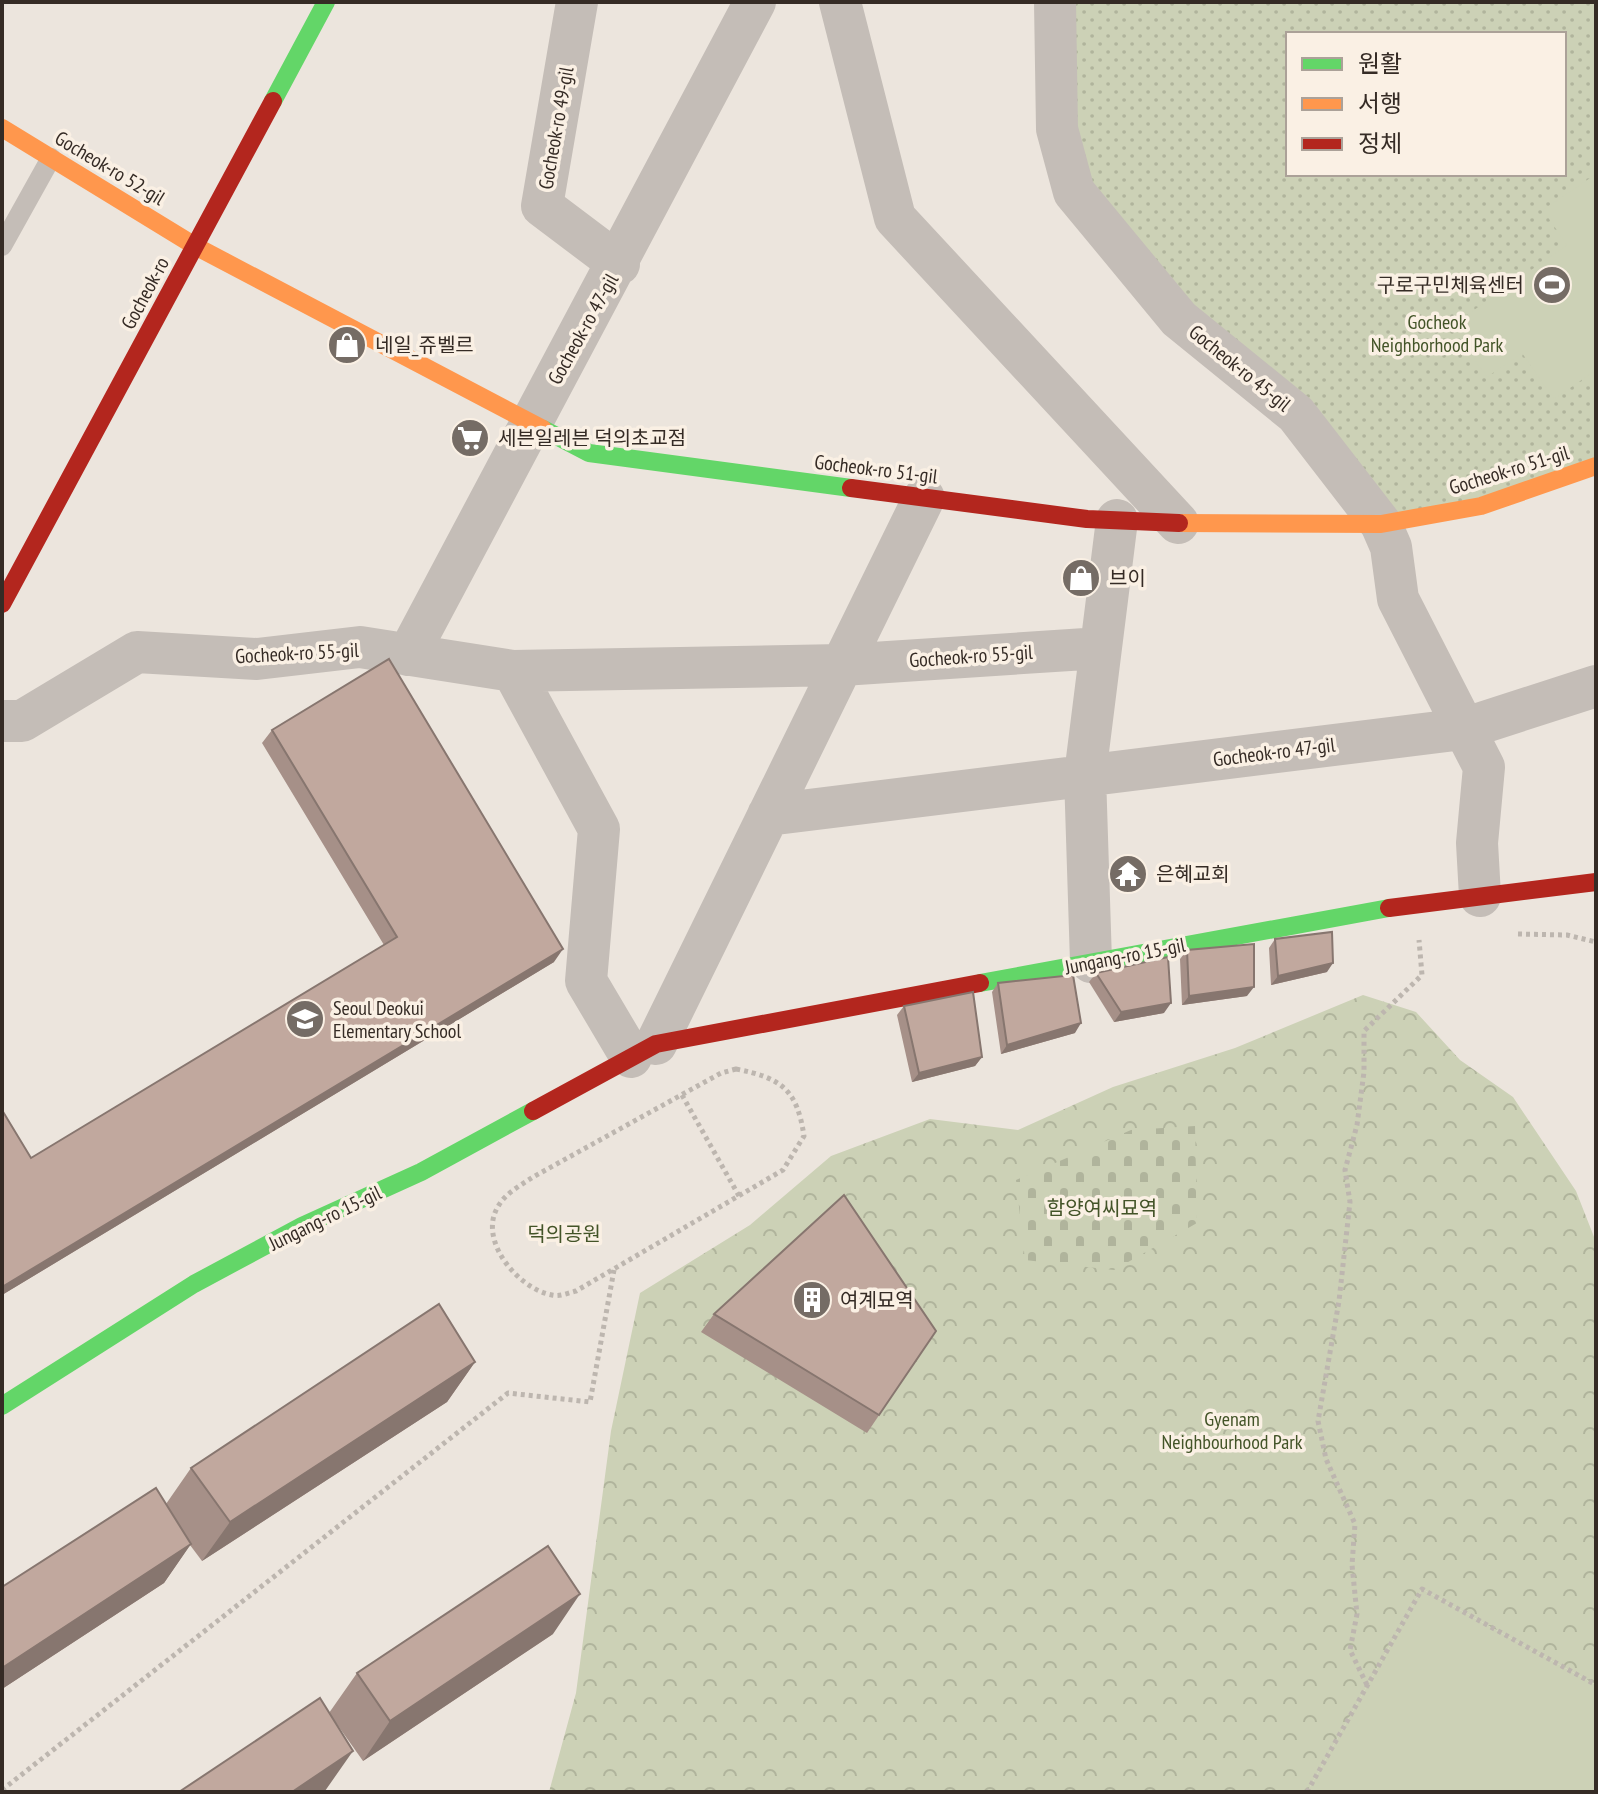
<svg xmlns="http://www.w3.org/2000/svg" width="1598" height="1794" viewBox="0 0 1598 1794" font-family="'PT Sans Narrow','Noto Sans KR',sans-serif">
<style>
.grass{fill:url(#grass-dots);fill-rule:evenodd}
.forest{fill:url(#forest-crowns)}
.cemetery{fill:url(#cemetery-stones)}
.pitch{fill:#ccd1b6}
.lines{fill:none;stroke-linecap:round;stroke-linejoin:round}
.path{stroke:#bdb6af;stroke-width:5;stroke-dasharray:4 4;stroke-linecap:butt}
.lane{stroke:#c4bdb7;stroke-width:20}
.street{stroke:#c4bdb7;stroke-width:42}
.fast{stroke:#63d668;stroke-width:18}
.slow{stroke:#ff974d;stroke-width:18}
.jam{stroke:#b3261e;stroke-width:18}
.wall{fill:#a69088}
.shaded-wall{fill:#87766f}
.building{fill:#c1a89e;stroke:#87766f;stroke-width:2}
.labels{text-anchor:middle;stroke-width:7;stroke-linejoin:round;paint-order:stroke}
.street-label{font-size:20px;fill:#352b25;stroke:#faf0e4}
.poi-label{font-size:20px;fill:#352b25;stroke:#faf0e4;text-anchor:start}
.park-label{font-size:20px;fill:#435428;stroke:#faf0e4}
</style>
<defs>
<pattern id="grass-dots" width="8" height="8" patternUnits="userSpaceOnUse" patternTransform="scale(2)"><rect width="8" height="8" fill="#ccd1b6"/><path d="M2 2h.1M6 6h.1" fill="none" stroke="#b0b49c" stroke-width="1.8" stroke-linecap="round"/></pattern>
<pattern id="forest-crowns" width="20" height="18" patternUnits="userSpaceOnUse" patternTransform="scale(2)"><rect width="20" height="18" fill="#ccd1b6"/><path d="M2 6a3 3 0 1 1 6 0M12 15a3 3 0 1 1 6 0" fill="none" stroke="#b0b49c"/></pattern>
<pattern id="cemetery-stones" width="16" height="16" patternUnits="userSpaceOnUse" patternTransform="scale(2)"><rect width="16" height="16" fill="#ccd1b6"/><path d="M2 7V4a2 2 0 0 1 4 0v3zM10 15v-3a2 2 0 0 1 4 0v3z" fill="#b0b49c"/></pattern>
</defs>
<rect width="100%" height="100%" fill="#ece5dd"/>
<!-- grass -->
<path class="grass" d="M1055 2H1596V466L1381 524 1074 192ZM1288 34H1564V174H1288Z"/>
<!-- forest -->
<path class="forest" d="M1363 995 1416 1012 1460 1060 1513 1097 1576 1191 1596 1242V1685L1422 1589 1307 1792H549L576 1693 611 1431 640 1293 750 1225 831 1156 930 1119 1018 1130 1113 1087 1235 1048Z"/>
<!-- cemetery -->
<path class="cemetery" d="M1195 1126 1197 1223 1114 1270 1025 1260 1016 1180 1131 1130Z"/>
<!-- pitch -->
<path class="pitch" d="M1596 174V370L1554 399 1522 353 1487 377 1451 326 1567 245 1543 210Z
M1422 1589 1596 1685V1792H1307Z"/>
<g class="lines">
<!-- path -->
<path class="path" d="M1518 934 1567 935 1596 942
M736 1069C781 1078 797 1089 804 1136L783 1170 576 1291C568 1293 559 1297 552 1295 518 1289 476 1239 499 1205 506 1193 521 1185 533 1177L721 1073Z
M682 1095 739 1196
M1367 1685 1350 1650 1357 1614 1352 1565 1355 1524 1326 1459 1318 1421 1339 1301 1350 1202 1345 1170 1357 1125 1364 1072V1031L1422 975 1419 940
M2 1790 508 1393 590 1402 614 1270
M1307 1792 1422 1589 1596 1685"/>
<!-- lane -->
<path class="lane" d="M2 246 51 158"/>
<!-- street -->
<path class="street" d="M577 2 542 206 619 264
M840 2 895 218 1178 523
M1055 2 1057 129 1074 192 1179 319 1296 414 1381 524 1391 547 1398 599 1484 767 1477 843 1480 896
M408 655 755 2
M513 671 599 829 586 981 631 1057
M2 721H22L137 652 257 659 360 647 513 671 842 665 1101 648
M768 815 1463 729 1596 686
M1091 962 1085 775 1117 520
M656 1044 924 498"/>
<!-- fast -->
<path class="fast" d="M273 101 326 2
M543 429 589 453 851 488
M980 983 1389 908
M2 1406 194 1284 302 1226 421 1172 533 1111"/>
<!-- slow -->
<path class="slow" d="M2 128 195 246 543 429
M1179 523 1381 524 1481 506 1596 466"/>
<!-- jam -->
<path class="jam" d="M851 488 1087 519 1179 523
M2 604 273 101
M1389 908 1596 882
M533 1111 656 1044 980 983"/>
</g>
<!-- wall -->
<path class="wall" d="M272 730 554 962 2 1295V1110L31 1158 384 945 262 743Z
M1275 939 1327 972 1271 985 1269 948Z
M1187 950 1247 996 1182 1005 1180 959Z
M1096 973 1164 1013 1114 1022 1089 982Z
M998 983 1075 1033 1001 1054 992 992Z
M904 1006 982 1057 975 1066 912 1082 897 1015Z
M714 1314 936 1331 867 1433 701 1332Z
M475 1362 447 1402 202 1561 190 1545 164 1583 2 1689V1587L166 1504 191 1468Z
M553 1634 363 1761 329 1713 357 1673Z"/>
<!-- shaded-wall -->
<path class="shaded-wall" d="M563 949 554 962 2 1295V1287Z
M1333 963 1327 972 1271 985 1278 976Z
M1254 987 1247 996 1182 1005 1189 996Z
M1171 1003 1164 1013 1114 1022 1121 1012Z
M1081 1023 1075 1033 1001 1054 1007 1045Z
M982 1057 975 1066 912 1082 919 1073Z
M475 1362 447 1402 202 1561 230 1522Z
M191 1544 164 1583 2 1689V1668Z
M580 1594 553 1634 363 1761 390 1721Z
M353 1751 325 1791 292 1792Z"/>
<!-- building -->
<path class="building" d="M389 659 563 949 2 1287V1110L31 1158 397 937 272 730Z
M1332 932 1333 963 1278 976 1275 939Z
M1254 944V987L1189 996 1187 950Z
M1168 957 1171 1003 1121 1012 1096 973Z
M1073 975 1081 1023 1007 1045 998 983Z
M973 992 982 1057 919 1073 904 1006Z
M844 1195 936 1331 879 1415 714 1314Z
M439 1304 475 1362 230 1522 191 1468Z
M156 1488 191 1544 2 1668V1587Z
M548 1546 580 1594 390 1721 357 1673Z
M320 1698 353 1751 292 1792H179Z"/>
<!-- icons -->
<defs>
<symbol id="stadium-disc" viewBox="-11 -11 22 22"><circle r="9.5" fill="#756c65" stroke="#faf0e4"/><path d="M0-5a6.5 5 0 1 0 0 10a6.5 5 0 1 0 0-10ZM-3.5-1.8h7v3.6h-7Z" fill="#fff"/></symbol>
<symbol id="shop-disc" viewBox="-11 -11 22 22"><circle r="9.5" fill="#756c65" stroke="#faf0e4"/><path d="M-5-2.5h2.3a2.7 3.5 0 0 1 5.4 0H5L5.5 6h-11ZM-1.5-2.5h3a1.5 2.3 0 0 0-3 0Z" fill="#fff"/></symbol>
<symbol id="supermarket-disc" viewBox="-11 -11 22 22"><circle r="9.5" fill="#756c65" stroke="#faf0e4"/><path d="M-6-5.5h2.5l.6 2H6L4.5 2H-2.5L-4.4-4H-6ZM-1.5 3.2a1.3 1.3 0 1 0 .1 0ZM3 3.2a1.3 1.3 0 1 0 .1 0Z" fill="#fff"/></symbol>
<symbol id="temple-disc" viewBox="-11 -11 22 22"><circle r="9.5" fill="#756c65" stroke="#faf0e4"/><path d="M0-6L5-2H3V0L6.5 2.5H4V6H1.5V3h-3V6H-4V2.5H-6.5L-3 0V-2H-5Z" fill="#fff"/></symbol>
<symbol id="school-disc" viewBox="-11 -11 22 22"><circle r="9.5" fill="#756c65" stroke="#faf0e4"/><path d="M0-5L7-2L0 1L-7-2ZM-4 1L0 2.5L4 1V4Q0 6-4 4Z" fill="#fff"/></symbol>
<symbol id="building-disc" viewBox="-11 -11 22 22"><circle r="9.5" fill="#756c65" stroke="#faf0e4"/><path d="M-4-6H4V6H1V3H-1V6H-4ZM-2.5-4.3h1.7v1.8h-1.7ZM.8-4.3h1.7v1.8H.8ZM-2.5-1h1.7V.8h-1.7ZM.8-1h1.7V.8H.8Z" fill="#fff"/></symbol>
</defs>
<g fill-rule="evenodd">
<use href="#stadium-disc" x="1530" y="263" width="44" height="44"/>
<use href="#shop-disc" x="325" y="323" width="44" height="44"/>
<use href="#supermarket-disc" x="448" y="416" width="44" height="44"/>
<use href="#shop-disc" x="1059" y="556" width="44" height="44"/>
<use href="#temple-disc" x="1106" y="852" width="44" height="44"/>
<use href="#school-disc" x="283" y="997" width="44" height="44"/>
<use href="#building-disc" x="790" y="1278" width="44" height="44"/>
</g>
<g class="labels">
<!-- street labels -->
<g class="street-label">
<text transform="translate(556 128) rotate(-80)" y="7">Gocheok-ro 49-gil</text>
<text transform="translate(110 168) rotate(31)" y="7">Gocheok-ro 52-gil</text>
<text transform="translate(145 293) rotate(-62)" y="7">Gocheok-ro</text>
<text transform="translate(583 329) rotate(-61)" y="7">Gocheok-ro 47-gil</text>
<text transform="translate(1240 368) rotate(39)" y="7">Gocheok-ro 45-gil</text>
<text transform="translate(876 469) rotate(7)" y="7">Gocheok-ro 51-gil</text>
<text transform="translate(1509 470) rotate(-17)" y="7">Gocheok-ro 51-gil</text>
<text transform="translate(297 653) rotate(-3)" y="7">Gocheok-ro 55-gil</text>
<text transform="translate(971 656) rotate(-4)" y="7">Gocheok-ro 55-gil</text>
<text transform="translate(1274 752) rotate(-7)" y="7">Gocheok-ro 47-gil</text>
<text transform="translate(1125 956) rotate(-11)" y="7">Jungang-ro 15-gil</text>
<text transform="translate(325 1218) rotate(-26)" y="7">Jungang-ro 15-gil</text>
</g>
<!-- poi labels -->
<g class="poi-label">
<text x="1524" y="292" text-anchor="end">구로구민체육센터</text>
<text x="375" y="352">네일_쥬벨르</text>
<text x="498" y="445">세븐일레븐 덕의초교점</text>
<text x="1109" y="585">브이</text>
<text x="1156" y="881">은혜교회</text>
<text x="333" y="1015">Seoul Deokui<tspan x="333" dy="23">Elementary School</tspan></text>
<text x="840" y="1307">여계묘역</text>
</g>
<!-- park labels -->
<g class="park-label">
<text x="1437" y="329">Gocheok<tspan x="1437" dy="23">Neighborhood Park</tspan></text>
<text x="1102" y="1215">함양여씨묘역</text>
<text x="564" y="1241">덕의공원</text>
<text x="1232" y="1426">Gyenam<tspan x="1232" dy="23">Neighbourhood Park</tspan></text>
</g>
</g>
<!-- border -->
<rect width="1598" height="1794" fill="none" stroke="#352b25" stroke-width="8"/>
<!-- legend -->
<rect x="1286" y="32" width="280" height="144" fill="#faf0e4" stroke="#aba198" stroke-width="2"/>
<rect x="1302" y="58" width="40" height="12" fill="#63d668" stroke="#aba198" stroke-width="2"/>
<text x="1358" y="72" font-size="24" fill="#352b25">원활</text>
<rect x="1302" y="98" width="40" height="12" fill="#ff974d" stroke="#aba198" stroke-width="2"/>
<text x="1358" y="112" font-size="24" fill="#352b25">서행</text>
<rect x="1302" y="138" width="40" height="12" fill="#b3261e" stroke="#aba198" stroke-width="2"/>
<text x="1358" y="152" font-size="24" fill="#352b25">정체</text>
</svg>
